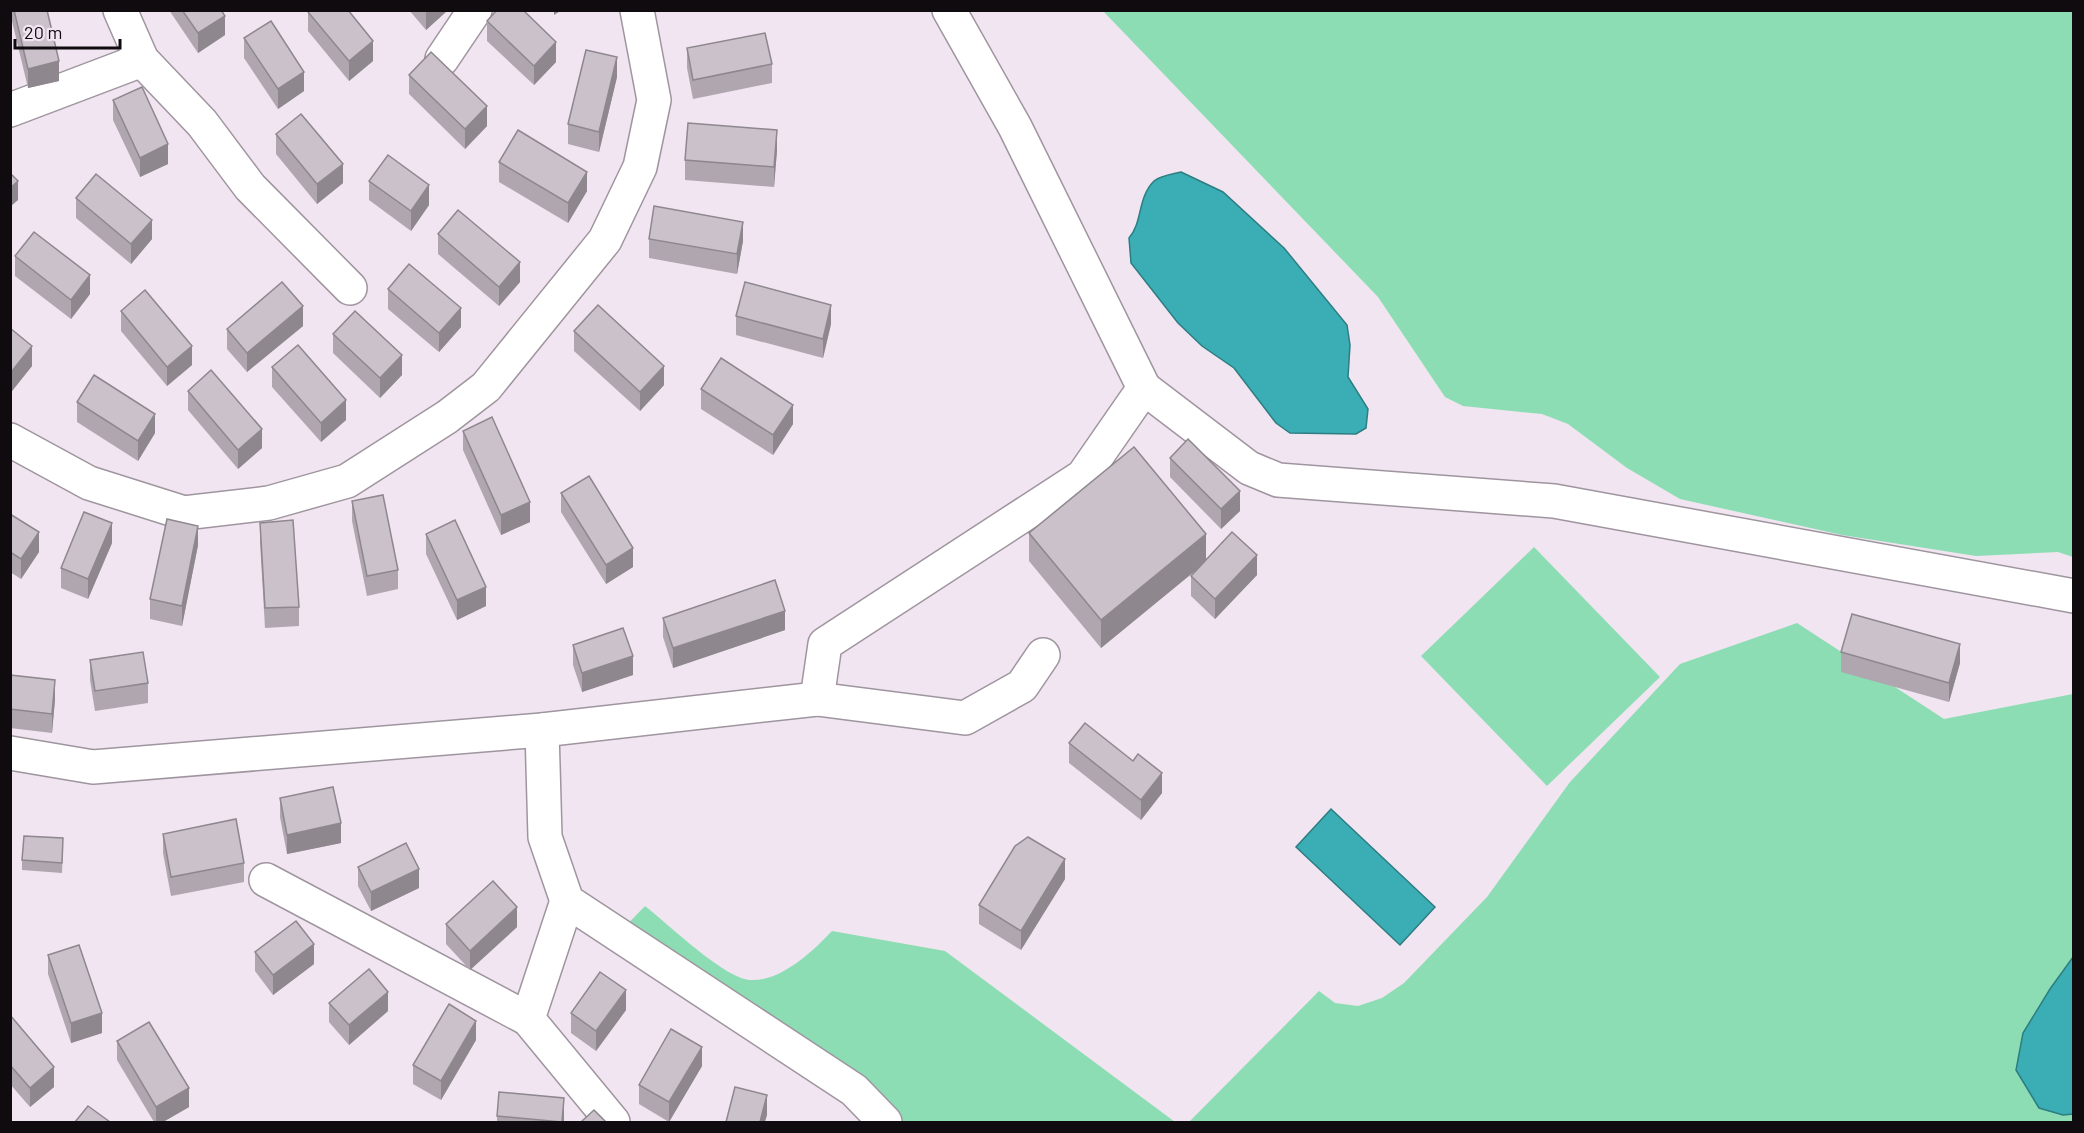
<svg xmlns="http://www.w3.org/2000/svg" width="2084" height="1133" font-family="Barlow,sans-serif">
<rect width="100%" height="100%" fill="#f0e5f0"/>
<g fill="#8dddb4">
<polygon points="1103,11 2073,11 2073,557 2058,552 1976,556 1842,535 1680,499 1627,468 1568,424 1542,414 1463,406 1445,397 1378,297"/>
<polygon points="1534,547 1660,677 1547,786 1421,656"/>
<polygon points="1797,623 1944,719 2073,694 2073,1122 1189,1122 1319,991 1335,1003 1358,1006 1382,998 1404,983 1487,897 1570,782 1680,664"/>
<path d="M645 906C668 924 724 978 750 980 781 982 813 951 832 931L945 951 1175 1122H896L616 936Z"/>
</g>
<g fill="#3aaeb4" stroke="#2d7d82" stroke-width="1.5">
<path d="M1181 172 1223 192 1284 248 1347 325 1350 345 1348 377 1368 409 1366 428 1356 434 1290 433 1276 423 1234 368 1202 346 1178 323 1131 263 1129 238C1143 222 1137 198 1154 181 1159 176 1173 174 1181 172Z"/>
<polygon points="1331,809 1435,907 1400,945 1296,847"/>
<polygon points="2073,957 2073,1114 2063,1115 2039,1108 2016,1070 2023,1033 2050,989"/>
</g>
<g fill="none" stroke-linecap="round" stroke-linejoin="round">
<defs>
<g id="minor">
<polyline points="120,10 142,60 202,123 250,187 350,288"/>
<polyline points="442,59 475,10"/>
<polyline points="10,110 142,60"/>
<polyline points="1144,388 1249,468 1278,480 1554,501 2074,596"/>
<polyline points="10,440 89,483 184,513 269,503 347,481 447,417 486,387 605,240 640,167 654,100 637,10"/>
<polyline points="817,699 825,644 1083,476 1144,388 1015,127 949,10"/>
<polyline points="542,730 545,837 567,901 854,1090 885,1122"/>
<polyline points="10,753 93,767 542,730 817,699 965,718 1022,686 1043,655"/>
<polyline points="266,880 528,1019"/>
<polyline points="567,901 528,1019 613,1122"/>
</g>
</defs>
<use href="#minor" stroke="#9f959f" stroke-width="36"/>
<use href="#minor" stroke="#fff" stroke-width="33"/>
</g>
<g fill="#afa6af">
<polygon points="11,10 47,10 59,81 28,88 11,17"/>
<polygon points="169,10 221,10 225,35 198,53"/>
<polygon points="409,10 448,10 426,30"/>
<polygon points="308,12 373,61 349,81 308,31"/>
<polygon points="487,21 556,62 534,85 487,41"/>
<polygon points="244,38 304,91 278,109 244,58"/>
<polygon points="687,48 772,64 772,83 693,99 687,68"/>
<polygon points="409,75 487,126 465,149 409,94"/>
<polygon points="617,77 599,152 568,144 568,124"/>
<polygon points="113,100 168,164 140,177 113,120"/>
<polygon points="276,134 343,183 317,204 276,154"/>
<polygon points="777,150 774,187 685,180 685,160"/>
<polygon points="499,162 587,191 568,223 499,182"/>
<polygon points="369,181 429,205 411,231 369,200"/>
<polygon points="76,198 152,239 131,264 76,218"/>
<polygon points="438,234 520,282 499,306 438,254"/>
<polygon points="649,239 743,241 737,274 649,258"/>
<polygon points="15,256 90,294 71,319 15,276"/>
<polygon points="388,289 461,327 439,352 388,309"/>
<polygon points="121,311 192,365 167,386 121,331"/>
<polygon points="736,316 831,324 823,358 736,335"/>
<polygon points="303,326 247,372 227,349 227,329"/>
<polygon points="10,328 32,366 12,391 10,390"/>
<polygon points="574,331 664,385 640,411 574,351"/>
<polygon points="333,334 402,375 380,398 333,353"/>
<polygon points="272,367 346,420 321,442 272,387"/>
<polygon points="701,389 793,424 773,455 701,409"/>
<polygon points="188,391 262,448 238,469 188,410"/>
<polygon points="77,402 155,433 138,461 77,422"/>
<polygon points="463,431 530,522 501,535 463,450"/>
<polygon points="1170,458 1240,511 1221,529 1170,477"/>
<polygon points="561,493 633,567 606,584 561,512"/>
<polygon points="352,501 398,570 398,589 367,596 352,521"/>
<polygon points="10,514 39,552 21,579 10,572"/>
<polygon points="260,523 299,607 299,626 265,628 260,542"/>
<polygon points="1029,533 1206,560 1257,575 1215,619 1191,596 1191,576 1197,569 1101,648 1029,561"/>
<polygon points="426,534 486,606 457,620 426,554"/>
<polygon points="112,543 88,599 61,588 61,568"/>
<polygon points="198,545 182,626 150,619 150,599"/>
<polygon points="663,618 785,630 673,668 663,637"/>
<polygon points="573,645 633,675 582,692 573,665"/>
<polygon points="1841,652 1960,663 1949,702 1841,672"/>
<polygon points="90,660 148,683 148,703 95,711 90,680"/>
<polygon points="10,675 55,699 52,733 10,728"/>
<polygon points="1069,743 1133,761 1162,793 1141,820 1069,763"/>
<polygon points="280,798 341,843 287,854 280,817"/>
<polygon points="163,834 244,863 244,882 171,896 163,853"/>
<polygon points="63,848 62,873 22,870 22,860"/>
<polygon points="358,867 419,888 371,911 358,886"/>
<polygon points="1065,879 1021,950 979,924 979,905"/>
<polygon points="446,924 517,927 470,970 446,944"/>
<polygon points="255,952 314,964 273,995 255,971"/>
<polygon points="48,955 102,1033 71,1043 48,974"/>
<polygon points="329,1003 388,1011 349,1045 329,1022"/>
<polygon points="626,1010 596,1051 571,1033 571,1013"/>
<polygon points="10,1015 54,1087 30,1107 10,1084"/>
<polygon points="476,1040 441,1100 413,1084 413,1065"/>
<polygon points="117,1041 189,1107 163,1122 154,1122 117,1060"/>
<polygon points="702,1066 669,1122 639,1104 639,1085"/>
<polygon points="497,1116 564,1117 564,1122 497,1122"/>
</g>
<g fill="#8e878e">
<polygon points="448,10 426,30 426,11"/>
<polygon points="554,10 562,10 554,15"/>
<polygon points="225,16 225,35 198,53 198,33"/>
<polygon points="373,41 373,61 349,81 349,61"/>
<polygon points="556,42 556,62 534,85 534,66"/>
<polygon points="617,57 617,77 599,152 599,132"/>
<polygon points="59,61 59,81 28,88 28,69"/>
<polygon points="304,72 304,91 278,109 278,89"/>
<polygon points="487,106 487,126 465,149 465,129"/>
<polygon points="777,130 777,150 774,187 774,167"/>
<polygon points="168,144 168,164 140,177 140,158"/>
<polygon points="343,164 343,183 317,204 317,184"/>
<polygon points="587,172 587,191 568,223 568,203"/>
<polygon points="18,181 18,200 10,207 10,188"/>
<polygon points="429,185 429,205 411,231 411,211"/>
<polygon points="152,220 152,239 131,264 131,244"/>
<polygon points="743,222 743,241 737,274 737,254"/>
<polygon points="520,262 520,282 499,306 499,287"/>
<polygon points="90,275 90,294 71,319 71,300"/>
<polygon points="831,305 831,324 823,358 823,339"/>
<polygon points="303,306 303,326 247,372 247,353"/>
<polygon points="461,308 461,327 439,352 439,333"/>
<polygon points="32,346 32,366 12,391 12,371"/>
<polygon points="192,346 192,365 167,386 167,367"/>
<polygon points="402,355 402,375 380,398 380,378"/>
<polygon points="664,366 664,385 640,411 640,392"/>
<polygon points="346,400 346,420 321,442 321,423"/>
<polygon points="793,405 793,424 773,455 773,435"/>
<polygon points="155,414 155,433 138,461 138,441"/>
<polygon points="262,429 262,448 238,469 238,450"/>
<polygon points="1240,491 1240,511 1221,529 1221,509"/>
<polygon points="530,502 530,522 501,535 501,515"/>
<polygon points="112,523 112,543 88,599 88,579"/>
<polygon points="198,526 198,545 182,626 182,606"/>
<polygon points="39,532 39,552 21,579 21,559"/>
<polygon points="1206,534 1206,562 1101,648 1101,620"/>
<polygon points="633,548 633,567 606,584 606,565"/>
<polygon points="1257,555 1257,575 1215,619 1215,599"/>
<polygon points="486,587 486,606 457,620 457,600"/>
<polygon points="785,611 785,630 673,668 673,648"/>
<polygon points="1960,644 1960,663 1949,702 1949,683"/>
<polygon points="633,656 633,675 582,692 582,673"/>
<polygon points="55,680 55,699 52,733 52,714"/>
<polygon points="1162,773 1162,793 1141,820 1141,800"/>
<polygon points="341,823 341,843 287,854 287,835"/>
<polygon points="1065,859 1065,879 1021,950 1021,931"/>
<polygon points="419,869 419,888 371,911 371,892"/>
<polygon points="517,907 517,927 470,970 470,951"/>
<polygon points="314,944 314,964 273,995 273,975"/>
<polygon points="626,990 626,1010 596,1051 596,1031"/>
<polygon points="388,992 388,1011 349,1045 349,1025"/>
<polygon points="102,1013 102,1033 71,1043 71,1023"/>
<polygon points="476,1021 476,1040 441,1100 441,1081"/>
<polygon points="702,1047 702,1066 669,1122 669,1102"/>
<polygon points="54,1067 54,1087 30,1107 30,1088"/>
<polygon points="189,1088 189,1107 163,1122 156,1122 156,1107"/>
<polygon points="767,1095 767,1115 765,1122 760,1122"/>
<polygon points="564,1098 564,1122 562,1122"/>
</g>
<g fill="#cbc1cb" stroke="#8e878e" stroke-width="1.5">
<polygon points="14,10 47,10 59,61 28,69"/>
<polygon points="182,10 221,10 225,16 198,33"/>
<polygon points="309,10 348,10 373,41 349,61 308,12"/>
<polygon points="497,10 523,10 556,42 534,66 487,21"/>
<polygon points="271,21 304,72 278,89 244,38"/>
<polygon points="765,33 772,64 693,80 687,48"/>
<polygon points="586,50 617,57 599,132 568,124"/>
<polygon points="431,52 487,106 465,129 409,75"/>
<polygon points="142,87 168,144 140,158 113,100"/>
<polygon points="301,114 343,164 317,184 276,134"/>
<polygon points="688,123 777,130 774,167 685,160"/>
<polygon points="518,130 587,172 568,203 499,162"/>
<polygon points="388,155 429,185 411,211 369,181"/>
<polygon points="10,173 18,181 10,188"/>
<polygon points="96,174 152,220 131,244 76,198"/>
<polygon points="654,206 743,222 737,254 649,239"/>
<polygon points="458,210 520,262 499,287 438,234"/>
<polygon points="34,232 90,275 71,300 15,256"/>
<polygon points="409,264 461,308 439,333 388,289"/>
<polygon points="282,282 303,306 247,353 227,329"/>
<polygon points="745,282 831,305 823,339 736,316"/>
<polygon points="145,290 192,346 167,367 121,311"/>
<polygon points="598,305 664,366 640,392 574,331"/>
<polygon points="355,311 402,355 380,378 333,334"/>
<polygon points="10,328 32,346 12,371 10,370"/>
<polygon points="298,345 346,400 321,423 272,367"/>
<polygon points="721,358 793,405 773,435 701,389"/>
<polygon points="211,370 262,429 238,450 188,391"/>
<polygon points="94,375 155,414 138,441 77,402"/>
<polygon points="492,417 530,502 501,515 463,431"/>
<polygon points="1188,439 1240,491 1221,509 1170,458"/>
<polygon points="1134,447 1206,534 1101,620 1029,533"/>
<polygon points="589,476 633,548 606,565 561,493"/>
<polygon points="383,495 398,570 367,576 352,501"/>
<polygon points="84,512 112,523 88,579 61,568"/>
<polygon points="10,514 39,532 21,559 10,552"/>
<polygon points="167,519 198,526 182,606 150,599"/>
<polygon points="293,520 299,607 265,608 260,523"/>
<polygon points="455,520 486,587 457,600 426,534"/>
<polygon points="1232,532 1257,555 1215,599 1191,576"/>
<polygon points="775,580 785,611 673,648 663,618"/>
<polygon points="1852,614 1960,644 1949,683 1841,652"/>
<polygon points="623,628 633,656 582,673 573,645"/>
<polygon points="143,652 148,683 95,691 90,660"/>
<polygon points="10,675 55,680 52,714 10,709"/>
<polygon points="1085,723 1133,761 1138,754 1162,773 1141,800 1069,743"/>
<polygon points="333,787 341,823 287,835 280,798"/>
<polygon points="236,819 244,863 171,877 163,834"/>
<polygon points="24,836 63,838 62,863 22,860"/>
<polygon points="1028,837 1065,859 1021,931 979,905 1015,846"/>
<polygon points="406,843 419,869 371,892 358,867"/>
<polygon points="493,881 517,907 470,951 446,924"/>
<polygon points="296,921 314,944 273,975 255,952"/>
<polygon points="79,945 102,1013 71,1023 48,955"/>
<polygon points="369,969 388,992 349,1025 329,1003"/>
<polygon points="600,972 626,990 596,1031 571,1013"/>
<polygon points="449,1004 476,1021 441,1081 413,1065"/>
<polygon points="10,1015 54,1067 30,1088 10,1065"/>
<polygon points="149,1022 189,1088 156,1107 117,1041"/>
<polygon points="671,1029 702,1047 669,1102 639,1085"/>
<polygon points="735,1087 767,1095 760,1122 726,1122"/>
<polygon points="499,1092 564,1098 562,1122 497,1116"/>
<polygon points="88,1106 110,1122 75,1122"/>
<polygon points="594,1110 606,1122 581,1122"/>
</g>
<rect width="2084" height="1133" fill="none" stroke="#0f0b0f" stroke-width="24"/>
<path d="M15 39v9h105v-9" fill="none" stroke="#0f0b0f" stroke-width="3"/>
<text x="24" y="39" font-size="18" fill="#0f0b0f" stroke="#f0e5f0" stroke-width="4.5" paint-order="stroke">20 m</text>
</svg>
